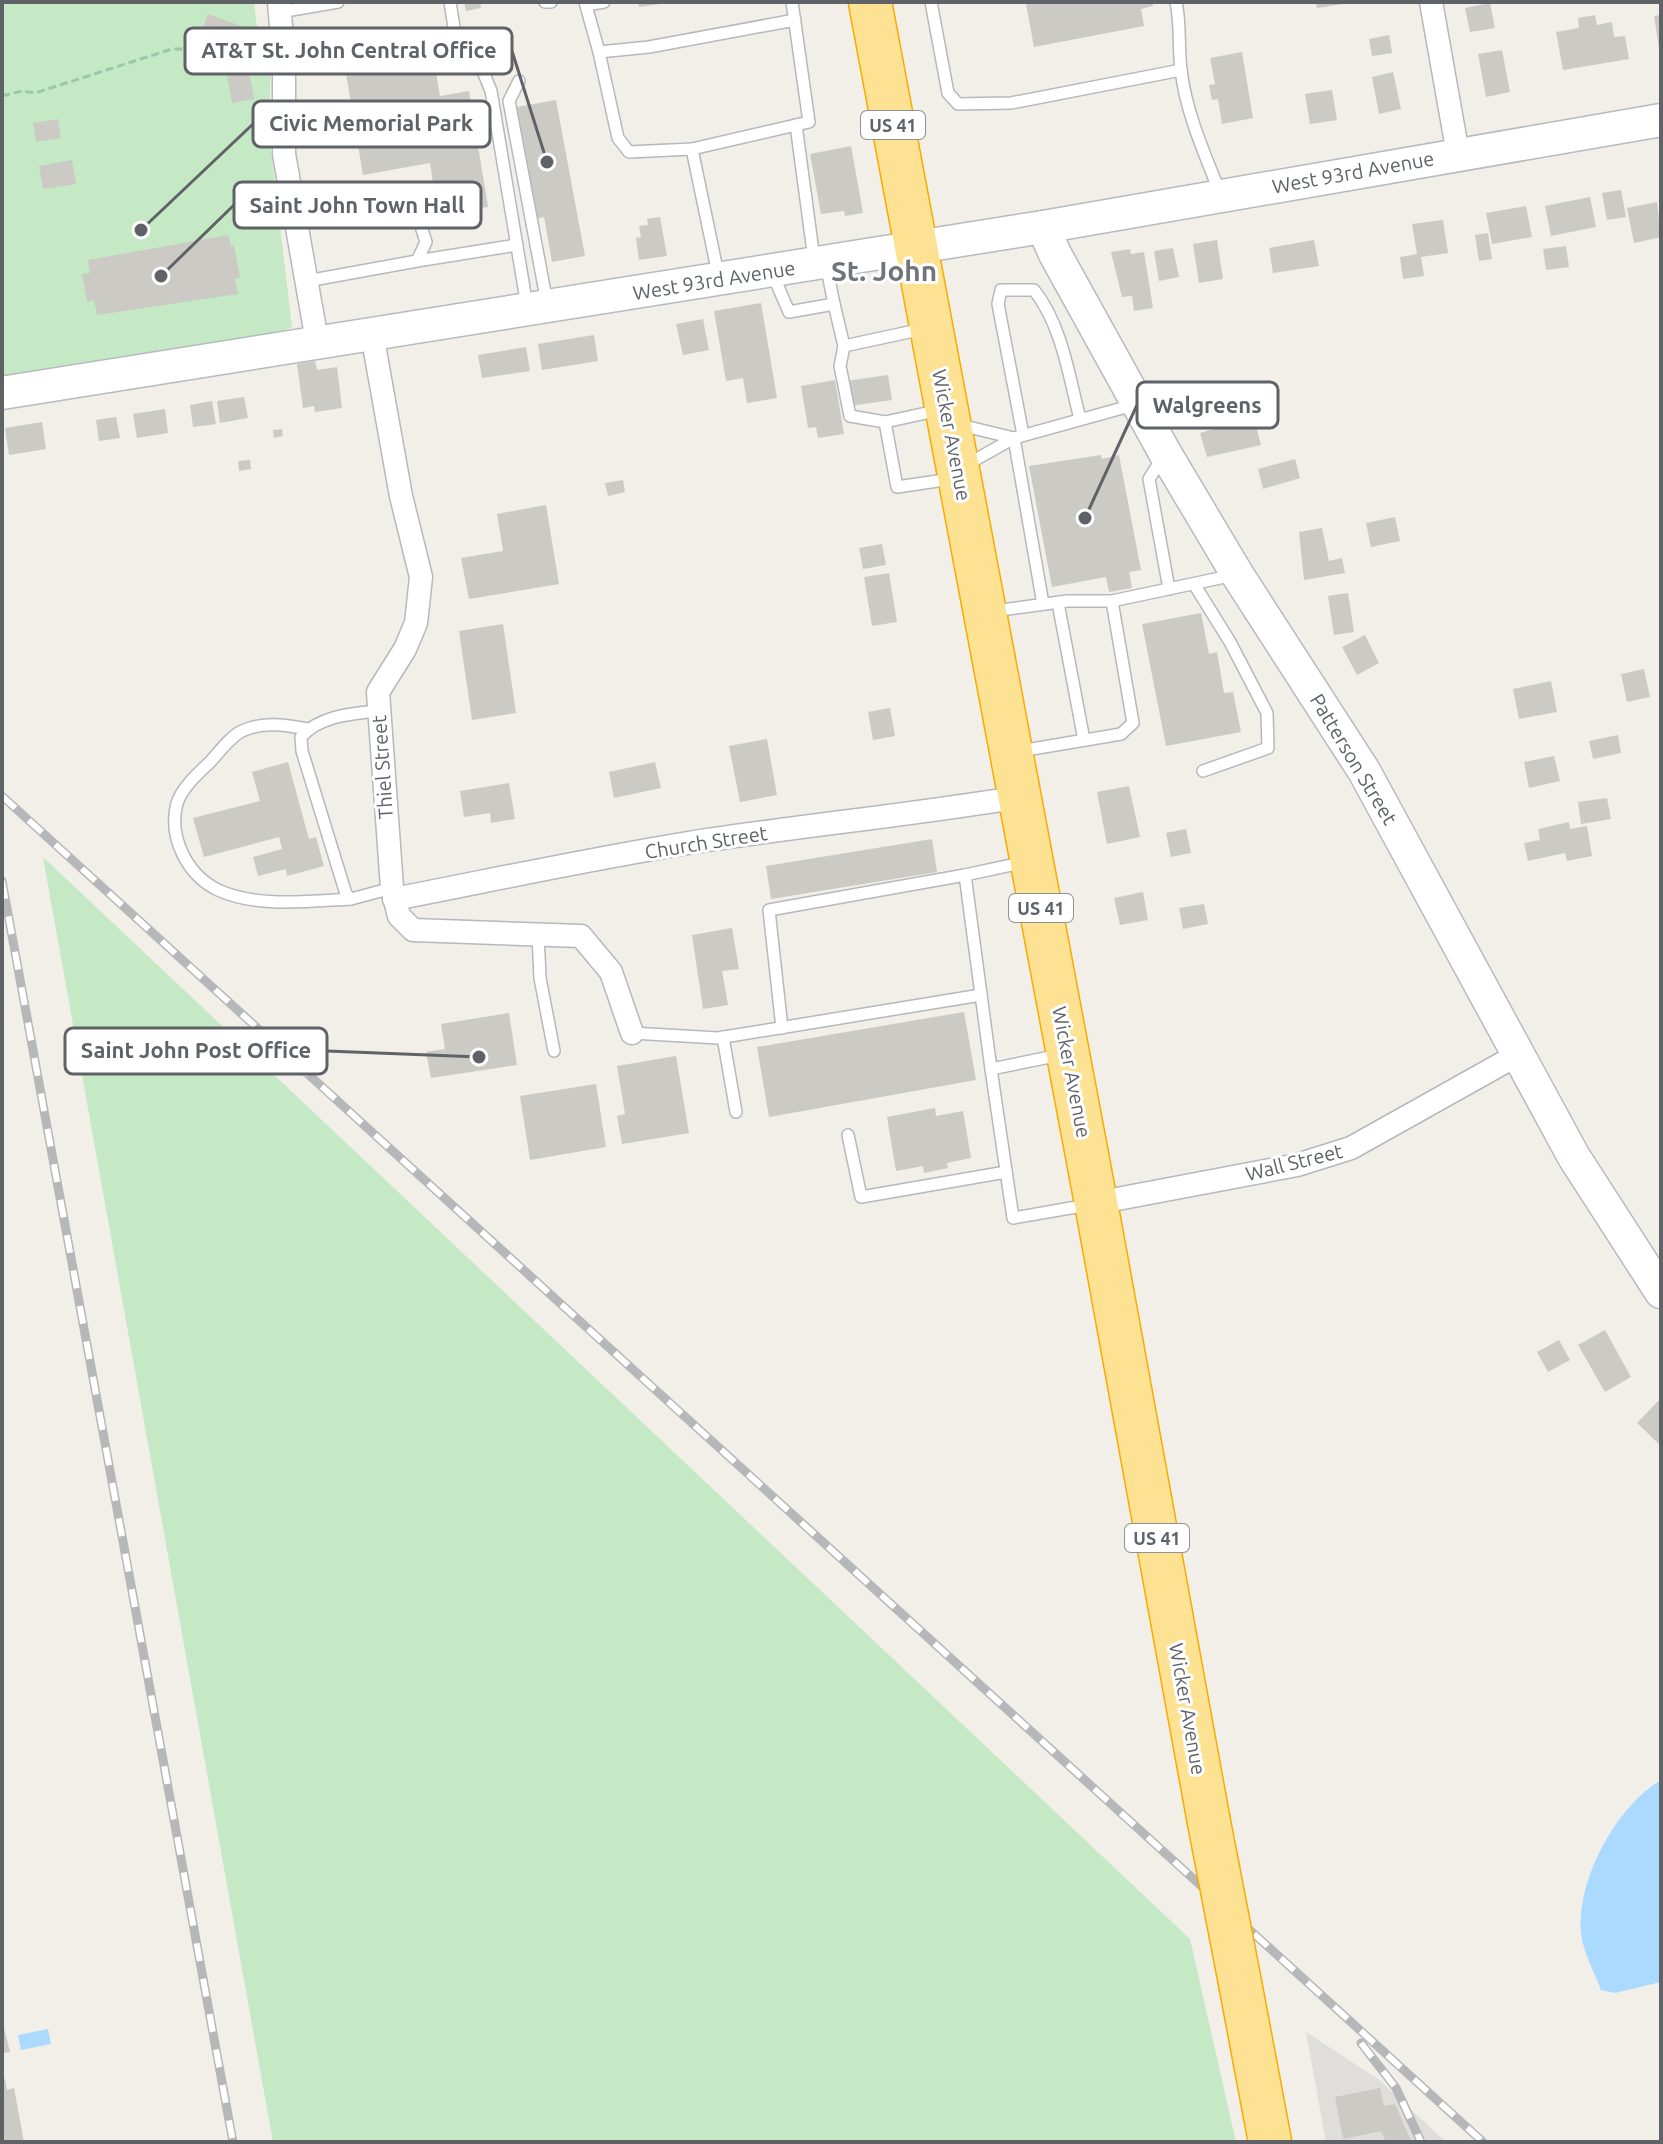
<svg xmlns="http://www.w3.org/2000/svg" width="1663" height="2144" font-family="Ubuntu,sans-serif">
<rect width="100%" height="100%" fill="#f1efe8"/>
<polygon fill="#e0deda" points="1306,2032 1378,2079 1446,2142 1326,2142"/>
<g fill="#c5e8c5">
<polygon points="2,2 254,2 257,28 269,34 271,42 269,133 292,327 256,343 2,383"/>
<polygon points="43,857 1190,1939 1236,2142 273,2142"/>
</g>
<g fill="#aadaff">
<path d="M1661 1780V1982L1615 1993 1601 1990C1595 1973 1582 1950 1581 1932 1577 1879 1616 1807 1661 1780Z"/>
<polygon points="48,2029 51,2044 21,2050 18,2035"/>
</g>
<g fill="#cccac5">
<polygon points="464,2 480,2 481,8 466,11"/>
<polygon points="638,2 660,2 660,4 639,7"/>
<polygon points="1035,2 1152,2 1153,6 1141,9 1144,26 1034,47 1026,4"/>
<polygon points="1316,2 1343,2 1343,4 1317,8"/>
<polygon points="1490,3 1495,28 1470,32 1465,8"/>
<polygon points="208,14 244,27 235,53 199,39"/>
<polygon points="1595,15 1597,25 1612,22 1614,37 1625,36 1629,59 1563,70 1556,32 1579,28 1578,18"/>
<polygon points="1661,15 1661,48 1659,48 1654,16"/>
<polygon points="395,29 399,54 415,51 417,64 434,61 440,96 469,91 488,207 438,215 430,163 363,175 340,38"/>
<polygon points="1389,35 1392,53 1372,56 1369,39"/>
<polygon points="1502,50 1510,92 1486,97 1478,54"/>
<polygon points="1242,52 1253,118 1222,124 1218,99 1212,100 1209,85 1215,84 1210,58"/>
<polygon points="249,71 254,99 232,103 227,75"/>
<polygon points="1393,72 1401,109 1379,114 1372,77"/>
<polygon points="1332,90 1337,120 1310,124 1305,94"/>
<polygon points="556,100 585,256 552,262 544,217 537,219 516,107"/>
<polygon points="58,119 61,138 36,142 33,123"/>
<polygon points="851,146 863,213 845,216 844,211 821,214 810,154"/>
<polygon points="72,160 76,184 43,189 39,166"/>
<polygon points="1621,190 1626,217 1607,220 1602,193"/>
<polygon points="1590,197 1596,227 1551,236 1545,206"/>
<polygon points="1657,202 1661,237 1634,243 1627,208"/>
<polygon points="1526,206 1532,237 1492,244 1486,213"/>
<polygon points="660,217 667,256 639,260 636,238 641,237 639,226 648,225 647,219"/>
<polygon points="1443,220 1448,253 1421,257 1424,276 1403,279 1400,257 1417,254 1412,224"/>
<polygon points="1488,233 1492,259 1479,261 1475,235"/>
<polygon points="228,235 231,246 234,245 240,278 235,279 238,294 97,315 94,300 87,302 82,274 90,273 88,260"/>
<polygon points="1217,240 1223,279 1199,283 1193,244"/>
<polygon points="1314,240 1319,266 1273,273 1269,248"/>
<polygon points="1566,246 1569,267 1546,270 1543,249"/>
<polygon points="1173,248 1179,277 1159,281 1154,251"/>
<polygon points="1130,249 1131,254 1144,252 1153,308 1134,311 1132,296 1122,297 1111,252"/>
<polygon points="761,303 777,398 747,403 743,378 726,381 714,311"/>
<polygon points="703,319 709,350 683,355 676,324"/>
<polygon points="594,335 598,361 542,370 538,344"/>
<polygon points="526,347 530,371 482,378 478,355"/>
<polygon points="315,361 317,370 337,367 342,408 315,412 314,406 303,408 297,364"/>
<polygon points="888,375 892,400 850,406 846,381"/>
<polygon points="835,380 844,434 818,438 816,427 808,428 801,386"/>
<polygon points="244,397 248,418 220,423 217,401"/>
<polygon points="212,401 216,424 193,427 190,405"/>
<polygon points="165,409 168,433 137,438 133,414"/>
<polygon points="116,417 120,438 99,441 96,420"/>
<polygon points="42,422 46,449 9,455 5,428"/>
<polygon points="1255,423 1261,445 1207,457 1200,433 1231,424 1232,429"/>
<polygon points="282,429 283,436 274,438 273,430"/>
<polygon points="1101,455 1102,459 1119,455 1141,570 1129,572 1132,588 1109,592 1106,577 1052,587 1029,466"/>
<polygon points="1295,459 1300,478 1263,489 1258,469"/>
<polygon points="250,460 251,469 239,471 238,461"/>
<polygon points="623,480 625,492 608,496 605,483"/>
<polygon points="546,505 559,584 469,599 461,558 503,551 497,514"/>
<polygon points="1395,517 1400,541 1371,547 1366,523"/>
<polygon points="1322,528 1329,561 1342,558 1345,573 1304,580 1299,532"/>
<polygon points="882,544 886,565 863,569 859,548"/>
<polygon points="889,573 897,622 872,626 864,577"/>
<polygon points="1348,593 1354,632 1334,635 1328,596"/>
<polygon points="1201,613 1209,654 1217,652 1224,693 1233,692 1241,732 1166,746 1142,624"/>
<polygon points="503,624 516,713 472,720 459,631"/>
<polygon points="1365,635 1379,663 1357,675 1342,647"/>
<polygon points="1644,669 1650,697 1627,702 1621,674"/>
<polygon points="1551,681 1557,712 1519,719 1513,689"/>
<polygon points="890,708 895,736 873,740 868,712"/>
<polygon points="1618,735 1621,753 1593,759 1589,741"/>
<polygon points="767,739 777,795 740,802 729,746"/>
<polygon points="1554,756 1560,781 1529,788 1524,762"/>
<polygon points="288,762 309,839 316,837 324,866 287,876 286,869 258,876 253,857 282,849 279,837 204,857 193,818 260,801 252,772"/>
<polygon points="655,762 661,788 614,798 609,772"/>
<polygon points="509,783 515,819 491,823 490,813 464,817 460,791"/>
<polygon points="1129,786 1140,837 1107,844 1097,792"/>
<polygon points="1607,798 1611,819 1581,824 1578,802"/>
<polygon points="1569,822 1570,829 1587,826 1592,856 1567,861 1565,853 1528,861 1524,843 1540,840 1538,829"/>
<polygon points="1186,829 1191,853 1171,857 1166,833"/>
<polygon points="932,839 937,872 771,899 766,866"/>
<polygon points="1143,892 1148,920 1120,925 1114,898"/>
<polygon points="1204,904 1208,924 1183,929 1179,908"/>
<polygon points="732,928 739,969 722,971 728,1005 703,1009 692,935"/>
<polygon points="964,1012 976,1080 769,1117 757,1047"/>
<polygon points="509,1013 517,1065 431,1078 426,1052 445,1049 441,1024"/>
<polygon points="676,1056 689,1133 622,1144 617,1116 625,1114 617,1066"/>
<polygon points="596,1084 606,1147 530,1160 520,1096"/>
<polygon points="935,1108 936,1116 963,1111 971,1158 947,1163 948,1168 924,1173 923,1166 896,1171 887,1117"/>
<polygon points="1605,1330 1631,1377 1605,1392 1578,1345"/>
<polygon points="1559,1340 1570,1360 1548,1372 1537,1352"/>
<polygon points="1661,1398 1661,1446 1637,1423"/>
<polygon points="2,2019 10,2052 2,2053"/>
<polygon points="2,2079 5,2079 7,2090 14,2088 24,2142 2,2142"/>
<polygon points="1380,2088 1384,2106 1395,2104 1411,2141 1386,2142 1381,2131 1343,2139 1335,2097"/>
</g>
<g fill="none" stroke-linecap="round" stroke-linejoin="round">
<defs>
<g id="lane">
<polyline points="450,2 456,40 480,64 491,91 527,306"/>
<polyline points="545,2 551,2"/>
<polyline points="585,2 599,52 649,47 795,20"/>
<polyline points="931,2 948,93 958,104 1011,103 1181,70"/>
<path d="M1176 2C1181 25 1178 47 1181 70 1186 113 1205 155 1221 195"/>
<polyline points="586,5 604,2"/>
<polyline points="280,12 338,2"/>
<polyline points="599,52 618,138 629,152 692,149"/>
<polyline points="519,81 509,101 547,303"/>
<polyline points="796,125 814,259"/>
<polyline points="297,224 403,206 418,217 426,242 417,261 307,281"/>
<polyline points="417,261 517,245"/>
<polyline points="718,274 692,149 809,122 792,2"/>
<polyline points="773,275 789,312 834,304 826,264"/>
<polyline points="834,304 844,346 923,329"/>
<polyline points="844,346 840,366 850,416 885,422 940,410"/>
<polyline points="885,422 897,487 951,479"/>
<polyline points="960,425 1014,438"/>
<path d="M1023 435 998 304 1001 290H1034C1062 325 1069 377 1080 419"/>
<polyline points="1014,438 1043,604"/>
<polyline points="1163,457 1149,479 1169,589"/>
<polyline points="966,465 1014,438 1137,404"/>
<polyline points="1194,584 1230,642 1267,713 1268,748 1203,771"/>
<polyline points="1058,603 1084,740"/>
<polyline points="994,611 1067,601 1112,601 1234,575"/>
<path d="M377 711C350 714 319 716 301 737L302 751 346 894 351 899 392 888"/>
<path d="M308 729C285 725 264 721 242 731 230 737 220 751 211 761 199 773 183 786 177 803 168 837 187 875 218 890 257 908 310 901 351 899"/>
<polyline points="1020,751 1121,734 1133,723 1112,601"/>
<polyline points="1025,862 965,875 991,1069 1060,1055"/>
<polyline points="538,934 540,978 554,1051"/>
<polyline points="782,1028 769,910 965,875"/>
<polyline points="632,1033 718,1038 981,995"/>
<polyline points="723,1037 736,1112"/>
<polyline points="991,1069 1013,1218 1088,1205"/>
<polyline points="848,1135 861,1197 1006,1172"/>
</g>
<g id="street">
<polyline points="279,2 284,62 284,154 317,341"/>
<polyline points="1431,2 1458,154"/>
<polyline points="372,334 401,496 421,577 416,623 405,649 378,692 392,888 399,916 413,930 581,936 611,972 632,1033"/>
<path d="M394 899C492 880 590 859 688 843 799 826 910 815 1020 797"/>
<polyline points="1096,1203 1297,1165 1351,1148 1519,1054"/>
</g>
<g id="secondary">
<polyline points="1043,227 1055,254 1165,453 1237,574 1364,771 1574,1157 1661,1292"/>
<polyline points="2,393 1043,227 1661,120"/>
</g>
<g id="highway">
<polyline points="870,2 1096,1203 1208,1817"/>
<polyline points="1241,1988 1270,2142"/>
</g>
</defs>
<use href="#lane" stroke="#b5b8bc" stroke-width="14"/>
<use href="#street" stroke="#b5b8bc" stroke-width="25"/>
<use href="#secondary" stroke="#b6babf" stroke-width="35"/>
<use href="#highway" stroke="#f9ab00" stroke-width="45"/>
<polyline stroke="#9cc7a9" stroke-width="3" stroke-dasharray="8 4" stroke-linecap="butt" points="2,96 22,91 35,93 172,49 191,49 230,64 264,63"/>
<use href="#lane" stroke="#fff" stroke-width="11"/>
<use href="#street" stroke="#fff" stroke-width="22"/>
<use href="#secondary" stroke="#fff" stroke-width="32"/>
<use href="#highway" stroke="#fde293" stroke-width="42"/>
<defs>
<g id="rail">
<polyline points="2,796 1483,2142"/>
<polyline points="2,881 233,2142"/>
<polyline points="1361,2043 1396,2088 1421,2142"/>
</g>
</defs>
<use href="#rail" stroke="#b6b7b8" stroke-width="9"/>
<use href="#rail" stroke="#fff" stroke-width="6" stroke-dasharray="18" stroke-linecap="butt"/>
<defs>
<polyline id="highway-bridge" points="1208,1817 1241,1988"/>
</defs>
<use href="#highway-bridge" stroke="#f9ab00" stroke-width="45" stroke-linecap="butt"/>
<use href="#highway-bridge" stroke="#fde293" stroke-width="42"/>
</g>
<g text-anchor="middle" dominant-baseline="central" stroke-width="6" stroke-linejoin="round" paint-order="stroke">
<g fill="#fff" stroke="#8f9295" stroke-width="2">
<rect x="861" y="111" width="64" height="28" rx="6"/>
<rect x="1009" y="894" width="64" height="28" rx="6"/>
<rect x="1125" y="1524" width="64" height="28" rx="6"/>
</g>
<g font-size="18" font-weight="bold" fill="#5f6368">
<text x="893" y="125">US 41</text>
<text x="1041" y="908">US 41</text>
<text x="1157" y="1538">US 41</text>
</g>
<g font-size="20" fill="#5f6368" stroke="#fff">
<text transform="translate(1353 172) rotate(-10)">West 93rd Avenue</text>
<text transform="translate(714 280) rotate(-9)">West 93rd Avenue</text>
<text transform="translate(952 435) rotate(79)">Wicker Avenue</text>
<text transform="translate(1354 759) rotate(59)">Patterson Street</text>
<text transform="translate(382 767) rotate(-94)">Thiel Street</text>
<text transform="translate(706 842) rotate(-9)">Church Street</text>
<text transform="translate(1072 1072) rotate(79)">Wicker Avenue</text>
<text transform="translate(1294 1162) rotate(-14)">Wall Street</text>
<text transform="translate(1188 1709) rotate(80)">Wicker Avenue</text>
</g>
<g font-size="28" font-weight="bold" fill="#70757a" stroke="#fff">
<text x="884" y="270">St. John</text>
</g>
</g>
<path fill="none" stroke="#5f6368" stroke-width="3" d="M547 162L512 51M141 230L253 124M161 276L234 205M1085 518L1137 405M479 1057L327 1051"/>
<g fill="#5f6368" stroke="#fff" stroke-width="3">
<circle cx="547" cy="162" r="8"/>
<circle cx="141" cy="230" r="8"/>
<circle cx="161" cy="276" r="8"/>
<circle cx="1085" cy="518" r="8"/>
<circle cx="479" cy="1057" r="8"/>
</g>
<g fill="#fff" stroke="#5f6368" stroke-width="3">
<rect x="185" y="28" width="327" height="46" rx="8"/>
<rect x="253" y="101" width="237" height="46" rx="8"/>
<rect x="234" y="182" width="247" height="46" rx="8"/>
<rect x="1137" y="382" width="141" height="46" rx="8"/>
<rect x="65" y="1028" width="262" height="46" rx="8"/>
</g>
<g font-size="22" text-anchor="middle" font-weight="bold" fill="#5f6368">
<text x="349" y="58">AT&amp;T St. John Central Office</text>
<text x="371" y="131">Civic Memorial Park</text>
<text x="357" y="213">Saint John Town Hall</text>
<text x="1207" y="413">Walgreens</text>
<text x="196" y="1058">Saint John Post Office</text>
</g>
<rect width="1663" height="2144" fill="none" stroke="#5f6368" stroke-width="8"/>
</svg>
